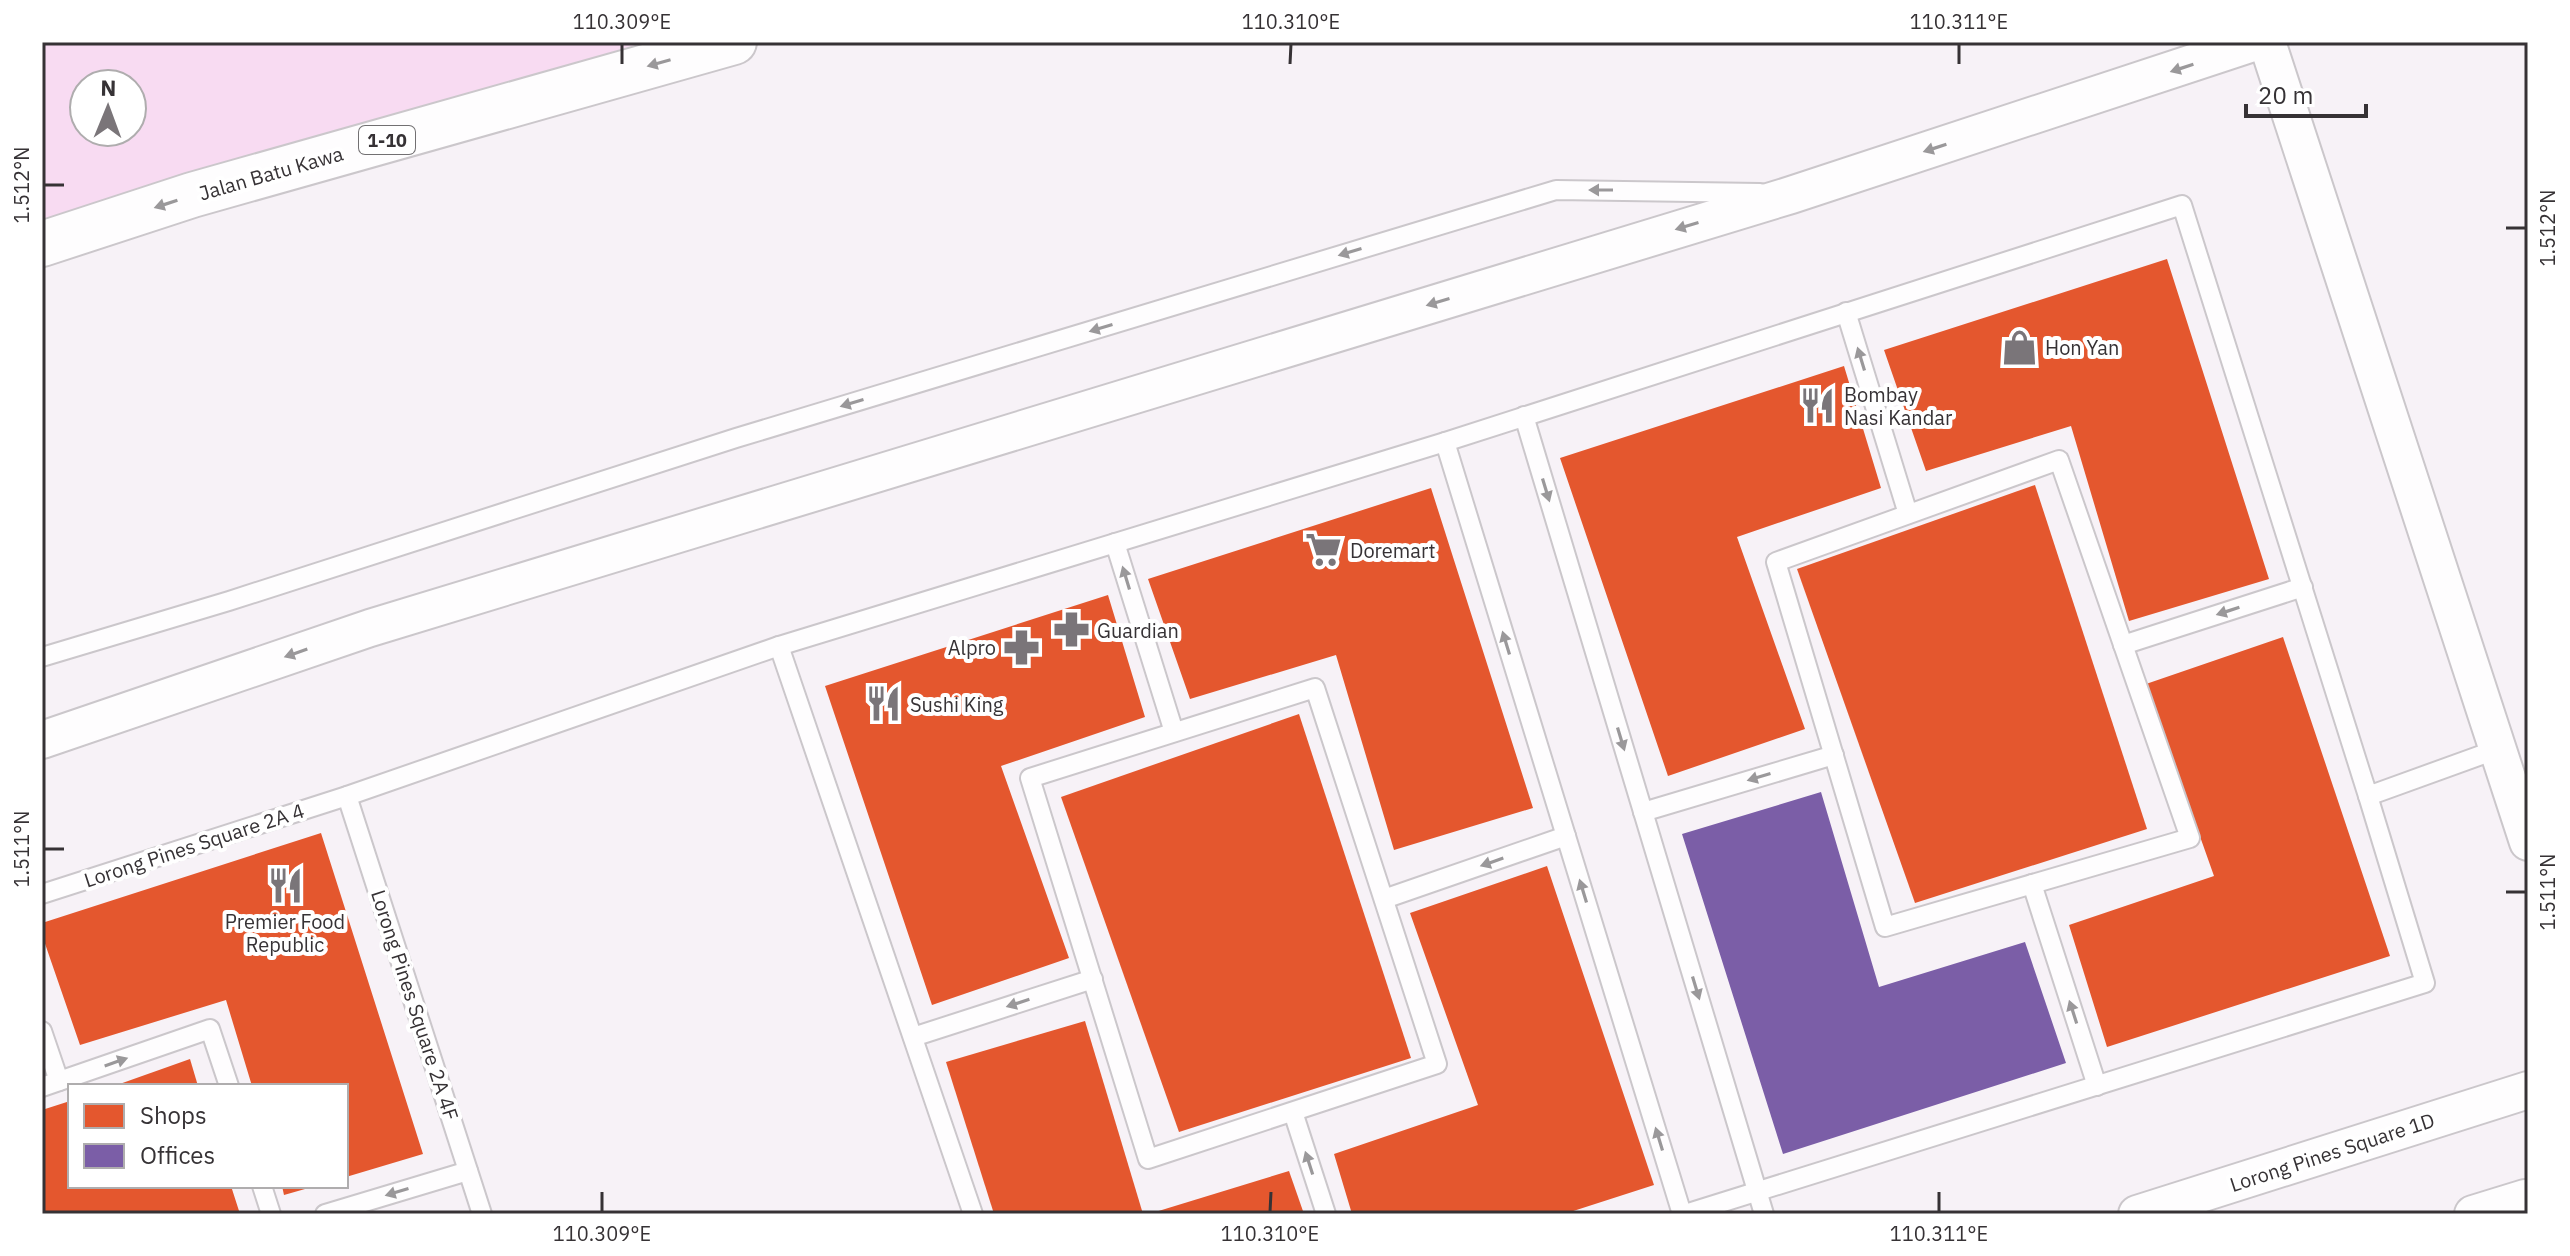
<svg xmlns="http://www.w3.org/2000/svg" width="2570" height="1256" font-family="'IBM Plex Sans',sans-serif">
<rect width="100%" height="100%" fill="#f7f2f7"/>
<path fill="#f8dbf2" fill-rule="evenodd" d="M42 42H644L42 229ZM84 84H132V132H84Z"/>
<g fill="#e4572e">
<polygon points="2167,259 2269,579 2129,621 2071,426 1926,471 1884,350"/>
<polygon points="1844,366 1881,488 1737,537 1805,729 1668,776 1560,458"/>
<polygon points="2035,485 2147,829 1915,903 1797,569"/>
<polygon points="1431,488 1533,808 1394,850 1336,655 1190,699 1148,579"/>
<polygon points="1108,595 1145,717 1001,766 1069,958 932,1005 825,686"/>
<polygon points="2283,637 2390,956 2107,1047 2069,925 2214,876 2146,684"/>
<polygon points="1299,714 1411,1058 1179,1132 1061,797"/>
<polygon points="321,833 423,1154 346,1177 346,1086 252,1086 226,1000 80,1045 42,935 42,923"/>
<polygon points="1547,866 1654,1185 1564,1214 1352,1214 1334,1154 1478,1105 1410,913"/>
<polygon points="1085,1021 1143,1214 994,1214 946,1062"/>
<polygon points="190,1059 198,1086 114,1086"/>
<polygon points="70,1101 70,1186 231,1186 240,1214 42,1214 42,1110"/>
<polygon points="1289,1171 1304,1214 1152,1214 1152,1213"/>
<polygon points="282,1186 312,1186 312,1187 284,1195"/>
</g>
<polygon fill="#7b5ea7" points="1821,792 1879,987 2025,942 2066,1063 1783,1154 1682,834"/>
<g fill="none" stroke-linecap="round" stroke-linejoin="round">
<defs>
<g id="service">
<polyline points="1846,312 1908,514"/>
<polyline points="1524,416 1764,1214"/>
<polyline points="1445,442 1682,1214"/>
<polygon points="2059,460 2190,838 1885,927 1776,562"/>
<polyline points="1115,543 1174,732"/>
<polyline points="2123,645 2303,587"/>
<polyline points="779,646 973,1214"/>
<polyline points="42,657 229,601 736,438 1556,190 1760,193"/>
<polygon points="1315,688 1437,1064 1148,1159 1030,778"/>
<polyline points="347,796 482,1214"/>
<polyline points="1643,812 1834,755"/>
<polyline points="2032,884 2097,1086"/>
<polyline points="42,894 347,796 779,646 1445,442 2182,205 2368,796 2498,749"/>
<polyline points="1384,899 1566,836"/>
<polyline points="42,1031 59,1081"/>
<polyline points="913,1037 1093,979"/>
<polyline points="42,1087 210,1029 229,1086"/>
<polyline points="1293,1112 1326,1214"/>
<polyline points="262,1186 271,1214"/>
<polyline points="325,1214 468,1171"/>
<polyline points="1685,1214 2425,983 2368,796"/>
</g>
<g id="minor">
<polyline points="2267,42 2528,842"/>
<polyline points="42,740 370,628 1791,195 2256,42"/>
<polyline points="2137,1214 2528,1090"/>
<polyline points="2473,1214 2525,1198 2528,1208"/>
</g>
<polyline id="trunk" points="42,244 192,195 734,42"/>
</defs>
<use href="#service" stroke="#cbc7cb" stroke-width="22"/>
<use href="#minor" stroke="#cbc7cb" stroke-width="40"/>
<use href="#trunk" stroke="#cbc7cb" stroke-width="48"/>
<use href="#service" stroke="#fefdfe" stroke-width="18"/>
<use href="#minor" stroke="#fefdfe" stroke-width="36"/>
<use href="#trunk" stroke="#fefdfe" stroke-width="44"/>
</g>
<defs><path id="oneway-solid" d="M-6-.8H1V-3.2L6.5 0L1 3.2V.8H-6Z" transform="scale(2)"/></defs>
<g fill="#9a989a">
<use href="#oneway-solid" transform="translate(659 63) rotate(164)"/>
<use href="#oneway-solid" transform="translate(2182 68) rotate(162)"/>
<use href="#oneway-solid" transform="translate(1935 148) rotate(162)"/>
<use href="#oneway-solid" transform="translate(1601 190) rotate(180)"/>
<use href="#oneway-solid" transform="translate(166 204) rotate(162)"/>
<use href="#oneway-solid" transform="translate(1687 226) rotate(163)"/>
<use href="#oneway-solid" transform="translate(1350 252) rotate(163)"/>
<use href="#oneway-solid" transform="translate(1438 302) rotate(163)"/>
<use href="#oneway-solid" transform="translate(1101 328) rotate(163)"/>
<use href="#oneway-solid" transform="translate(1861 359) rotate(-107)"/>
<use href="#oneway-solid" transform="translate(852 403) rotate(163)"/>
<use href="#oneway-solid" transform="translate(1546 490) rotate(73)"/>
<use href="#oneway-solid" transform="translate(1126 578) rotate(-107)"/>
<use href="#oneway-solid" transform="translate(2228 611) rotate(162)"/>
<use href="#oneway-solid" transform="translate(1506 643) rotate(-107)"/>
<use href="#oneway-solid" transform="translate(296 653) rotate(161)"/>
<use href="#oneway-solid" transform="translate(1621 739) rotate(73)"/>
<use href="#oneway-solid" transform="translate(1759 777) rotate(163)"/>
<use href="#oneway-solid" transform="translate(1492 862) rotate(161)"/>
<use href="#oneway-solid" transform="translate(1583 891) rotate(-107)"/>
<use href="#oneway-solid" transform="translate(1696 988) rotate(73)"/>
<use href="#oneway-solid" transform="translate(1018 1003) rotate(162)"/>
<use href="#oneway-solid" transform="translate(2073 1012) rotate(-108)"/>
<use href="#oneway-solid" transform="translate(116 1062) rotate(-19)"/>
<use href="#oneway-solid" transform="translate(1659 1139) rotate(-107)"/>
<use href="#oneway-solid" transform="translate(1309 1163) rotate(-108)"/>
<use href="#oneway-solid" transform="translate(397 1192) rotate(163)"/>
</g>
<path fill="none" stroke="#363235" stroke-width="3" d="M622 64V44M1290 64 1291 44M1959 64V44M44 185H64M2506 228H2526M44 849H64M2506 892H2526M602 1212V1192M1270 1212 1271 1192M1939 1212V1192"/>
<defs>
<symbol id="shop-bare" viewBox="-9 -9 18 18"><path d="M-5-2.5h2.3a2.7 3.5 0 0 1 5.4 0H5L5.5 6h-11ZM-1.5-2.5h3a1.5 2.3 0 0 0-3 0Z" fill="#7a7579" stroke="#fff" stroke-width="2.5" paint-order="stroke"/></symbol>
<symbol id="restaurant-bare" viewBox="-9 -9 18 18"><path d="M-5-6h1v4h1v-4h1v4h1v-4h1v5L-1.5 .5V6h-2V.5L-5-1ZM5-6V6H3V1.5H1.5Q1.5-4 5-6Z" fill="#7a7579" stroke="#fff" stroke-width="2.5" paint-order="stroke"/></symbol>
<symbol id="supermarket-bare" viewBox="-9 -9 18 18"><path d="M-6-5.5h2.5l.6 2H6L4.5 2H-2.5L-4.4-4H-6ZM-1.5 3.2a1.3 1.3 0 1 0 .1 0ZM3 3.2a1.3 1.3 0 1 0 .1 0Z" fill="#7a7579" stroke="#fff" stroke-width="2.5" paint-order="stroke"/></symbol>
<symbol id="pharmacy-bare" viewBox="-9 -9 18 18"><path d="M-2-6h4v4h4v4h-4v4h-4v-4h-4v-4h4Z" fill="#7a7579" stroke="#fff" stroke-width="2.5" paint-order="stroke"/></symbol>
</defs>
<g fill-rule="evenodd">
<use href="#shop-bare" x="1994" y="322" width="51" height="51"/>
<use href="#restaurant-bare" x="1792" y="380" width="51" height="51"/>
<use href="#supermarket-bare" x="1298" y="524" width="51" height="51"/>
<use href="#pharmacy-bare" x="1046" y="604" width="51" height="51"/>
<use href="#pharmacy-bare" x="996" y="622" width="51" height="51"/>
<use href="#restaurant-bare" x="858" y="678" width="51" height="51"/>
<use href="#restaurant-bare" x="260" y="860" width="51" height="51"/>
</g>
<g text-anchor="middle" dominant-baseline="central" stroke-width="8" stroke-linejoin="round" paint-order="stroke">
<rect fill="#fff" stroke="#727072" stroke-width="2" x="359" y="126" width="56" height="28" rx="6"/>
<g font-size="18" font-weight="bold" fill="#363235">
<text x="387" y="140">1-10</text>
</g>
<g font-size="20" fill="#363235" stroke="#fff">
<text transform="translate(271 173) rotate(-16)">Jalan Batu Kawa</text>
<text transform="translate(194 845) rotate(-18)">Lorong Pines Square 2A 4</text>
<text transform="translate(415 1005) rotate(72)">Lorong Pines Square 2A 4F</text>
<text transform="translate(2332 1152) rotate(-18)">Lorong Pines Square 1D</text>
</g>
<g font-size="20" fill="#363235" stroke="#fff" text-anchor="start">
<text x="2045" y="347">Hon Yan</text>
<text x="1844" y="394">Bombay<tspan x="1844" dy="23">Nasi Kandar</tspan></text>
<text x="1350" y="550">Doremart</text>
<text x="1097" y="630">Guardian</text>
<text x="996" y="647" text-anchor="end">Alpro</text>
<text x="910" y="704">Sushi King</text>
<text x="285" y="921" text-anchor="middle">Premier Food<tspan x="285" dy="23">Republic</tspan></text>
</g>
</g>
<rect width="2570" height="1256" fill="none" stroke="#ffffff" stroke-width="88"/>
<rect x="68" y="1084" width="280" height="104" fill="#ffffff" stroke="#afadae" stroke-width="2"/>
<rect x="84" y="1104" width="40" height="24" fill="#e4572e" stroke="#afadae" stroke-width="2"/>
<text x="140" y="1124" font-size="24" fill="#363235">Shops</text>
<rect x="84" y="1144" width="40" height="24" fill="#7b5ea7" stroke="#afadae" stroke-width="2"/>
<text x="140" y="1164" font-size="24" fill="#363235">Offices</text>
<g transform="translate(108 108) rotate(1)"><circle r="38" fill="#ffffff" stroke="#afadae" stroke-width="2"/>
<path d="M0-6L14 30L0 20L-14 30Z" fill="#7a7579"/>
<text y="-12" font-size="22" font-weight="bold" text-anchor="middle" fill="#363235">N</text>
</g>
<path d="M2246 104v12h120v-12" fill="none" stroke="#363235" stroke-width="4"/>
<text x="2258" y="104" font-size="24" fill="#363235" stroke="#ffffff" stroke-width="6" paint-order="stroke">20 m</text>
<rect x="44" y="44" width="2482" height="1168" fill="none" stroke="#363235" stroke-width="3"/>
<g font-size="20" text-anchor="middle" fill="#363235">
<text x="622" y="29">110.309°E</text>
<text x="1291" y="29">110.310°E</text>
<text x="1959" y="29">110.311°E</text>
<text transform="translate(22 185) rotate(-90)" y="7">1.512°N</text>
<text transform="translate(2548 228) rotate(-90)" y="7">1.512°N</text>
<text transform="translate(22 849) rotate(-90)" y="7">1.511°N</text>
<text transform="translate(2548 892) rotate(-90)" y="7">1.511°N</text>
<text x="602" y="1241">110.309°E</text>
<text x="1270" y="1241">110.310°E</text>
<text x="1939" y="1241">110.311°E</text>
</g>
</svg>
